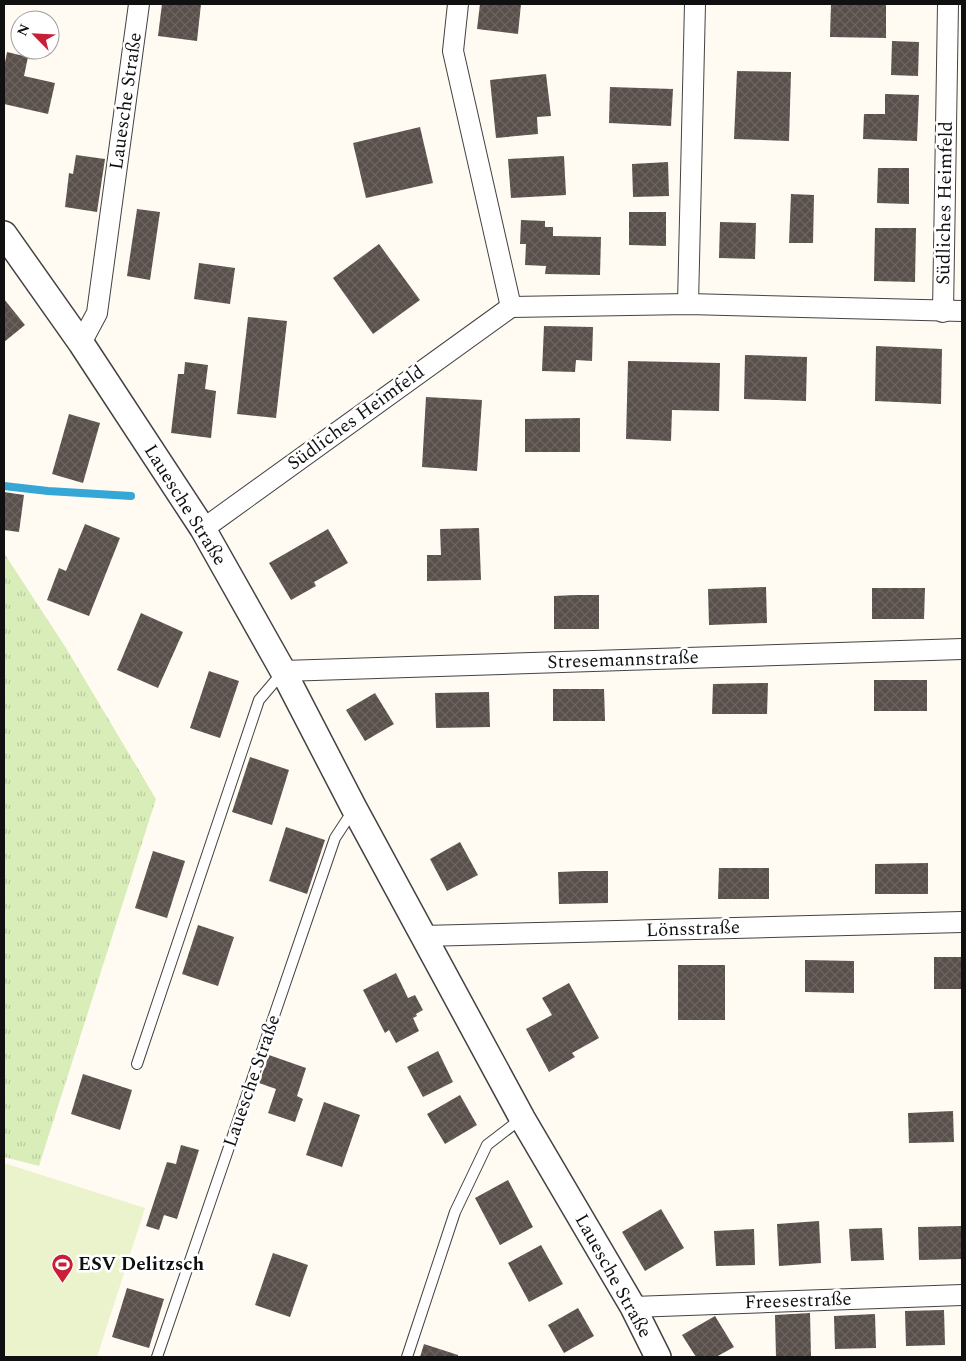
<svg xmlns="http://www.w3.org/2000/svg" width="966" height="1361" font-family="Spectral,serif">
<defs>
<pattern id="grass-tufts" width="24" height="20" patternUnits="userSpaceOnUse" patternTransform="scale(1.25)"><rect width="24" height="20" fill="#d9edb9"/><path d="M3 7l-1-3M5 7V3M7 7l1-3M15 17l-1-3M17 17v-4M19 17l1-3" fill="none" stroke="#b9ca9e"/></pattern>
<pattern id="building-cross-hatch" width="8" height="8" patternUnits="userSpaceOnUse" patternTransform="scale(1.25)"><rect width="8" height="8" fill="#594f4b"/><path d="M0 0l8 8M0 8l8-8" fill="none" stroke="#6c6461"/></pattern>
</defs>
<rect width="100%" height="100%" fill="#fffbf3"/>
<polygon fill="url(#grass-tufts)" points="4,553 66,648 156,799 39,1166 4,1157"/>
<polygon fill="#eaf3cb" points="4,1163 145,1208 97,1357 4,1357"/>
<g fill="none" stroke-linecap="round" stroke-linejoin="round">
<polyline stroke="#35a7d6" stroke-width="8" points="4,486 48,491 131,496"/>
</g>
<g fill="url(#building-cross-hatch)">
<polygon points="162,4 201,4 197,41 158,36"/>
<polygon points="480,4 521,4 518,34 477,29"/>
<polygon points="831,4 886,4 886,38 830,37"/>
<polygon points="892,41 919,42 918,76 891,75"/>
<polygon points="7,52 28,57 24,76 55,83 48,114 4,104 4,68"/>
<polygon points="737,71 791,72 789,141 734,139"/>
<polygon points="546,74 551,116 537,117 538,134 496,138 490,80"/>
<polygon points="610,87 673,89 671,126 609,123"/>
<polygon points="885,94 919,95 917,141 863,139 864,114 885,114"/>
<polygon points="420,127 433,183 366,198 353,143"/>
<polygon points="76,155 105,159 97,212 65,207 69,173 73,174"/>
<polygon points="564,156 566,195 511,198 508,159"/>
<polygon points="668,162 669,196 633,197 632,164"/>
<polygon points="878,168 909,168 909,204 877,203"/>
<polygon points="791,194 814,195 813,243 789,243"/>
<polygon points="137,209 160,212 150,280 127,276"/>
<polygon points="629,212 666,212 666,246 629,245"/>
<polygon points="521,220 545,221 545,227 553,227 553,236 601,237 600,275 545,274 546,266 525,265 526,244 520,244"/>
<polygon points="720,222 756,223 755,259 719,258"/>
<polygon points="875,228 916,228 915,282 874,281"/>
<polygon points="379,244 420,300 373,334 333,278"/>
<polygon points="199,263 235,268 230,304 194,299"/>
<polygon points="4,299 25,325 4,342"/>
<polygon points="248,317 287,321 276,418 237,414"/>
<polygon points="544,326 593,327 592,361 576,360 575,372 542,371"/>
<polygon points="876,346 942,349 941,404 875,401"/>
<polygon points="745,355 807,357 806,401 744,399"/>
<polygon points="628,361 720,363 719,411 672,410 671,441 626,439"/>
<polygon points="185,362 208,365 205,389 216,391 211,438 171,433 178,374 184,374"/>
<polygon points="426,397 482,400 477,471 422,467"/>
<polygon points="69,414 100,423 83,483 52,474"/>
<polygon points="580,418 580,452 525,452 525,419"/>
<polygon points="4,492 24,495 19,532 4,530"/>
<polygon points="85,524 120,538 89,616 47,600 59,568 66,571"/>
<polygon points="479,528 481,580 427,581 427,555 441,555 440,529"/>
<polygon points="328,529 348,563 314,582 316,586 291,600 269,563"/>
<polygon points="766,587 767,623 709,625 708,589"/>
<polygon points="872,588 925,588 924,619 872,619"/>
<polygon points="576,595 599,595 599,629 554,629 554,596"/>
<polygon points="141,613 183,632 158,688 117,670"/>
<polygon points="209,671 239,681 220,738 190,728"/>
<rect x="874" y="680" width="53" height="31"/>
<polygon points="768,683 767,714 712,714 713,684"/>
<polygon points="553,689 604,689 605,721 553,721"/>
<polygon points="489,692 490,727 436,728 435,693"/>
<polygon points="375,693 394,724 365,741 346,710"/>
<polygon points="250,757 289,770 272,825 232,812"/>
<polygon points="286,827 325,840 307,894 269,881"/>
<polygon points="460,842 478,875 447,891 430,859"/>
<polygon points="153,851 185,861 167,918 135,908"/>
<polygon points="928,863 928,894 875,894 875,864"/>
<polygon points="719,868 769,868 769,899 718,899"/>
<polygon points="583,871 608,871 608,903 559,904 558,872"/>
<polygon points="198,925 234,937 218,986 182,974"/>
<rect x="934" y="957" width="28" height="32"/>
<polygon points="805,960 854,961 854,993 805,992"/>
<rect x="678" y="965" width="47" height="55"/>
<polygon points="396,973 408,998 415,995 423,1010 416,1014 417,1016 413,1018 419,1031 396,1043 389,1030 385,1033 363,990"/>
<polygon points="569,983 599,1038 572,1053 575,1057 549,1072 526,1029 552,1015 542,998"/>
<polygon points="438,1051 453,1082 423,1097 407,1067"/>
<polygon points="269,1055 306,1068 297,1096 303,1099 295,1122 268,1113 276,1089 259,1083"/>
<polygon points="83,1074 132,1090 120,1130 71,1114"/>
<polygon points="460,1095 477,1125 445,1144 427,1114"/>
<polygon points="324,1102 360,1115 342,1167 306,1155"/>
<polygon points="953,1111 954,1142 909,1143 908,1113"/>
<polygon points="181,1145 199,1150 177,1219 164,1215 159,1230 146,1226 167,1162 176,1164"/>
<polygon points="508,1180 533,1227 500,1245 475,1198"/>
<polygon points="661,1209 684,1248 645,1271 622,1232"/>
<polygon points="819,1221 821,1263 779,1266 777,1224"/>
<polygon points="962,1226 962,1259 919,1260 918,1227"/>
<polygon points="882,1228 884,1260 851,1261 849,1229"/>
<polygon points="754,1229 755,1265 716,1266 714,1231"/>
<polygon points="541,1245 563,1284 529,1302 508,1263"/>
<polygon points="273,1253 308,1265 290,1317 255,1305"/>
<polygon points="127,1288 164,1299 149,1348 112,1337"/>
<polygon points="578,1308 594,1336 564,1353 548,1325"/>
<polygon points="944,1310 945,1345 906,1346 905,1311"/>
<polygon points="810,1313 811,1357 776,1357 775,1315"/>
<polygon points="875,1314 876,1348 835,1349 834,1316"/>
<polygon points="715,1316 734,1347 716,1357 696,1357 682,1335"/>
<polygon points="424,1344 458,1355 458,1357 420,1357"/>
</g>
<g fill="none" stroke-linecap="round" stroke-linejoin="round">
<defs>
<g id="service">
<polyline points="137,1064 259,700 282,673"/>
<polyline points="157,1357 335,838 354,809"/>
<polyline points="407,1357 455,1212 487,1145 522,1118"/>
</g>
<g id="minor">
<polyline points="458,4 453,51 511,307"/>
<polyline points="688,304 695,4"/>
<polyline points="943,312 948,4"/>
<polyline points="81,343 97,313 139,4"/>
<polyline points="203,529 511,307 688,304 962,311"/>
<polyline points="283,671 962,649"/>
<polyline points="423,936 962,922"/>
<polyline points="633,1307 962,1295"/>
</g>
<polyline id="tertiary" points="4,234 81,343 203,529 283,671 354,808 522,1118 633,1307 658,1357"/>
</defs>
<use href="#service" stroke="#434343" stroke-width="12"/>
<use href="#minor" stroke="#434343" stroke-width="22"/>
<use href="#tertiary" stroke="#434343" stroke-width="28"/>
<use href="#service" stroke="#fff" stroke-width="10"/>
<use href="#minor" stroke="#fff" stroke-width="20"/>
<use href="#tertiary" stroke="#fff" stroke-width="25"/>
</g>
<defs>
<symbol id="stadium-pin" viewBox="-11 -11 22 30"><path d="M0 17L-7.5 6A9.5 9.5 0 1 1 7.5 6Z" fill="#ca1d38" stroke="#fff"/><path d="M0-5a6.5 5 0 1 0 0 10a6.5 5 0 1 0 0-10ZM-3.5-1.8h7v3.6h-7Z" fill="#fff"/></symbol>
</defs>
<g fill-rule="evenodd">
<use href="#stadium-pin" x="50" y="1252" width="25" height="34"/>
</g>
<g text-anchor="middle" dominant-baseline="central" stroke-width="5" stroke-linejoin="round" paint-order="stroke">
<g font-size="19" fill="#101010" stroke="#fff">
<text transform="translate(126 101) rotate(-82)">Lauesche Straße</text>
<text transform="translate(945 203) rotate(-89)">Südliches Heimfeld</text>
<text transform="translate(356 418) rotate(-36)">Südliches Heimfeld</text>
<text transform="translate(185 505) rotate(58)">Lauesche Straße</text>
<text transform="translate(623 660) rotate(-2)">Stresemannstraße</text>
<text transform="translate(693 929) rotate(-2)">Lönsstraße</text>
<text transform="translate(252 1081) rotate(-71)">Lauesche Straße</text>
<text transform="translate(613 1276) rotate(61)">Lauesche Straße</text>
<text transform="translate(798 1301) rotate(-2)">Freesestraße</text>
</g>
<g font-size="19" font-weight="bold" fill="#101010" stroke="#fff" text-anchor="start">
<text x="78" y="1264">ESV Delitzsch</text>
</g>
</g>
<rect width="966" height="1361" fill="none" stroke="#101010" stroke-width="10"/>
<g transform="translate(35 35) rotate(294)"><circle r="24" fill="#ffffff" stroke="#9f9f9f"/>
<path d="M0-4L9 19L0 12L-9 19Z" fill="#ca1d38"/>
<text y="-8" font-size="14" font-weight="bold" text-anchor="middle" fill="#101010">N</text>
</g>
</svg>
